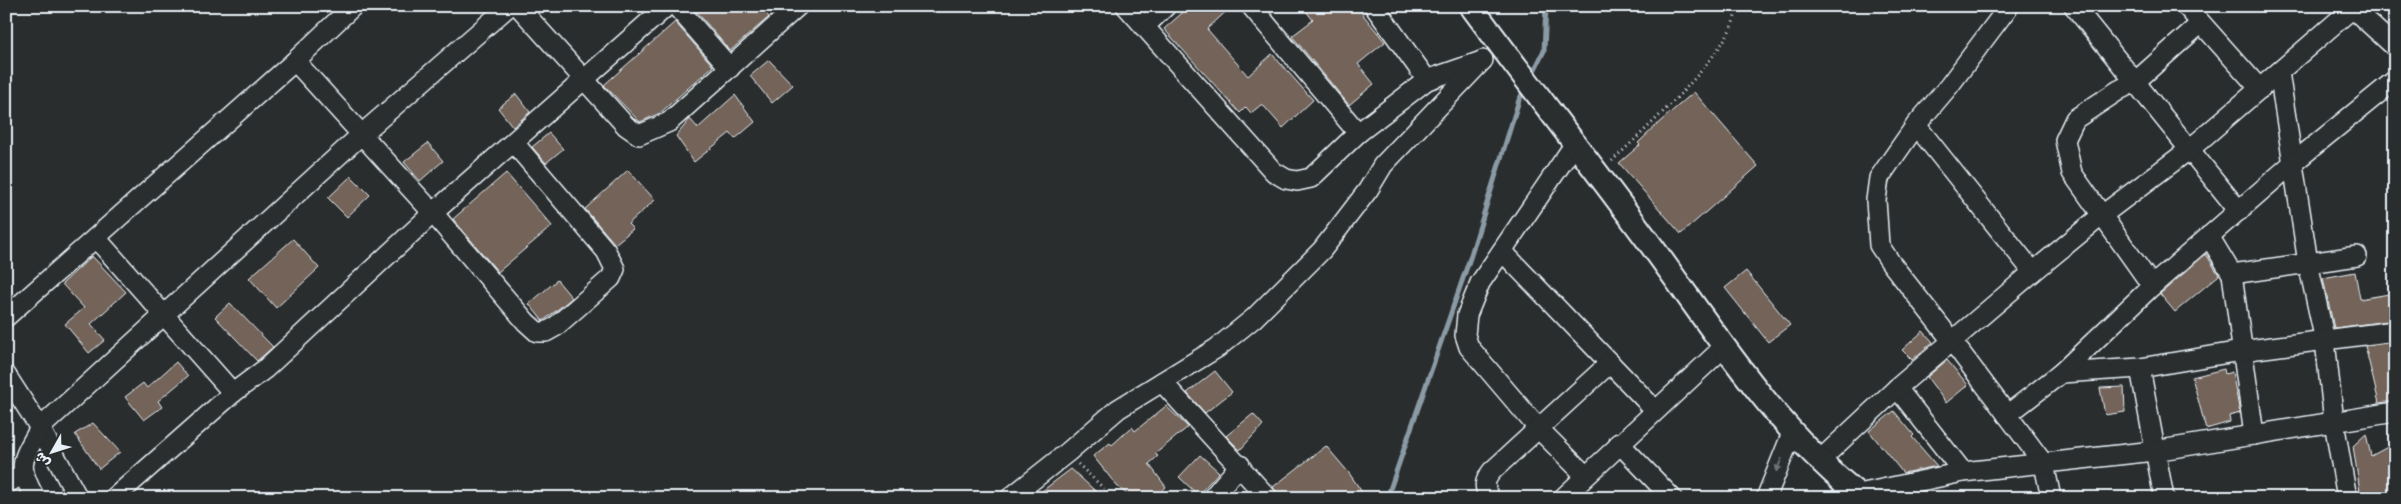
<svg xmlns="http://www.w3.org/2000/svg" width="2401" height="504" font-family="Pangolin,'Playpen Sans Arabic',sans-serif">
<rect width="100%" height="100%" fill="#2a2d2e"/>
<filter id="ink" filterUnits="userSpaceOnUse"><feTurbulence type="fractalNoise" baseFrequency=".02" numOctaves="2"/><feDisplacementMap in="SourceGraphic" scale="10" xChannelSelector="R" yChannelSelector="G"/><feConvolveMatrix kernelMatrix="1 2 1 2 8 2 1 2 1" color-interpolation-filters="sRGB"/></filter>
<g filter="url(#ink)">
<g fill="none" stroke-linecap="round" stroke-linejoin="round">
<g stroke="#8b9ba6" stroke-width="5">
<polyline points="1531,77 1544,51 1546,6"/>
<polyline points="1387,498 1470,258 1519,100 1525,89"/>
</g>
</g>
<g fill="#736459" stroke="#e8f1f8">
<polygon points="692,6 760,6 769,17 730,51"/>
<polygon points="1190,6 1232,6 1207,29 1248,76 1272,54 1313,100 1283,128 1262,104 1251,113 1246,107 1240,113 1164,29"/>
<polygon points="1302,6 1356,6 1385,42 1358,64 1374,84 1349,105 1292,36 1313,20"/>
<polygon points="675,22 713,66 660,113 640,122 604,85"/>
<polygon points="769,60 793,85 772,103 750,76"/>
<polygon points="1694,92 1758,166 1681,234 1619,163 1640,145 1638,143 1663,119"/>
<polygon points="516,94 530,112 513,127 498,108"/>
<polygon points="735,95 755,122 735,139 730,133 694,162 676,136 690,119 698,128"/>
<polygon points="549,133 563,149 546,163 532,147"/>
<polygon points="428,143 443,161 420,181 404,162"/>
<polygon points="628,170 655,200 628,224 633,229 615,244 585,209"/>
<polygon points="506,173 552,226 498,272 453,219"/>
<polygon points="351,176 370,195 347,217 328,198"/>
<polygon points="293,239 319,268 276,308 249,278"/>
<polygon points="2206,254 2219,275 2175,312 2160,294"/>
<polygon points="92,256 126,292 91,324 105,340 89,353 65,324 84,308 62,284"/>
<polygon points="1746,271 1790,325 1768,342 1725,288"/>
<polygon points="2355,272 2360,299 2395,293 2395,320 2334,328 2323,278"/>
<polygon points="557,280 572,298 543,321 529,304"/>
<polygon points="230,303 273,347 257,361 215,317"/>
<polygon points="1923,331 1933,342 1912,360 1902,350"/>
<polygon points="2395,342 2395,401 2379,403 2365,346"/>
<polygon points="1947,360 1968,385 1946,403 1927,377"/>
<polygon points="176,362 188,376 158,401 162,407 144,420 125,397 143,383 147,388"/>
<polygon points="2224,369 2225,374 2232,372 2240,413 2229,416 2230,422 2206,429 2192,377"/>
<polygon points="1215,371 1232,392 1205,413 1187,393"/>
<polygon points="2124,387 2125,412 2105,415 2100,388"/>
<polygon points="1166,406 1188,427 1155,454 1158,456 1149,464 1166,487 1154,498 1131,498 1117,486 1093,456 1110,443 1112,445 1132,427 1135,431"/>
<polygon points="1894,411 1914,435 1912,437 1937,466 1903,473 1869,431"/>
<polygon points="1253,414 1263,425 1240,450 1226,436"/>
<polygon points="93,423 120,452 99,469 75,434"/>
<polygon points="2366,434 2371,456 2395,443 2395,498 2361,498 2353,446"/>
<polygon points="1326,446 1349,473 1366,498 1326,498 1322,494 1316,498 1279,498 1273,487"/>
<polygon points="1200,455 1219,472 1198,495 1179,477"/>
<polygon points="1071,469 1103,498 1033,498"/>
</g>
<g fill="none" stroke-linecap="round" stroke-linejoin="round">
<defs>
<g id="minor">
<polyline points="518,6 626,126 639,135 669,122 798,6"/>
<polyline points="676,6 730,68"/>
<polyline points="1126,6 1274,172 1286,179 1297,181 1311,178 1358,133 1427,80 1482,61"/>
<polyline points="1251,6 1358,133"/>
<polyline points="1374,6 1427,80"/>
<polyline points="2009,6 1949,86 1916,125 2033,272"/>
<polyline points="2074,6 2239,211"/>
<polyline points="2186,6 2260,89"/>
<polyline points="2350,6 2395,47"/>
<polyline points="1144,27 1166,6"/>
<polyline points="295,61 433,213 526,322 537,332 546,332 555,327 611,278 615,269 606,251 514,143"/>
<polyline points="2279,72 2308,263 2325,341 2334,422 2347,498"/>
<polyline points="1916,125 1879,178 1876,200 1879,245 1891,263 1952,341 2044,464 2051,498"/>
<polyline points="1576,142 1480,283 1467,315 1465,335 1469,347 1537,427 1586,476"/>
<polyline points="2209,236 2232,274 2254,435"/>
<polyline points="96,238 233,393"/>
<polyline points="1502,251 1655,410"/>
<polyline points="2232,274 2357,256"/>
<polyline points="2152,286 2072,173 2065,140 2075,119 2119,90 2135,82 2201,23"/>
<polyline points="6,317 295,61 353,6"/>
<polyline points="2140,368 2164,498"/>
<polyline points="2061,373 2140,368 2241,351 2395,331"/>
<polyline points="6,375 40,428 78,498"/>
<polyline points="1162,382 1268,498"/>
<polyline points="1897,388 1963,472"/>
<polyline points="2007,415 2061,373 2152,286 2293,163 2395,80"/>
<polyline points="1619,443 1672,498"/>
<polyline points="1819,461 1897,388 2033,272 2101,216 2190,149 2355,6"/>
<polyline points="6,484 23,474"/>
<path d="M35 498C16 464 22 461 40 428L362 134 509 6"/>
<polyline points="114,498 233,393 265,369 433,213 667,6"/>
<polyline points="1010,498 1068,452 1118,409 1217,348 1254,318 1322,250 1368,190 1383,165 1483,60"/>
<polyline points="1212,498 1240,465"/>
<path d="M1490 498C1483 487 1484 481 1492 471L1610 363"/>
<polyline points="1563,498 1725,346"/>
<polyline points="1766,498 1792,433"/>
<polyline points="1840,498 1963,472 2154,451 2395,412"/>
</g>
<path id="tertiary" d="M1471 6C1529 85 1590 162 1648 241 1713 329 1776 431 1863 498"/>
</defs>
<use href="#minor" stroke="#e8f1f8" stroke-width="22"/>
<use href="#tertiary" stroke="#e8f1f8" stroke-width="26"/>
<g stroke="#e8f1f8" stroke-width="3" stroke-dasharray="1 4" stroke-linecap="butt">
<path d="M1612 161C1638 136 1744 41 1735 6"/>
<polyline points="1078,464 1114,498"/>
</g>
<use href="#minor" stroke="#2a2d2e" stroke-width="19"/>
<use href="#tertiary" stroke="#2a2d2e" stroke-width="22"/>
</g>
<defs><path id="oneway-solid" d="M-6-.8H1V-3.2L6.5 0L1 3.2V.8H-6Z" transform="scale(1.25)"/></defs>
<use fill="#6c7275" href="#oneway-solid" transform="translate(1779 465) rotate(112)"/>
</g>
<rect width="2401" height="504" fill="none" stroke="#2a2d2e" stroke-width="25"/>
<rect x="12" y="12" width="2376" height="479" fill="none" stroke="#e8f1f8" stroke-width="2" filter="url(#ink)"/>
<g transform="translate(52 452) rotate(231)" stroke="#2a2d2e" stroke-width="4" paint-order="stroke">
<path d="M0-4L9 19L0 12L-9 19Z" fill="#e8f1f8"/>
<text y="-8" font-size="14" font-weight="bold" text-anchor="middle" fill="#e8f1f8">ش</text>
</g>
</svg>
